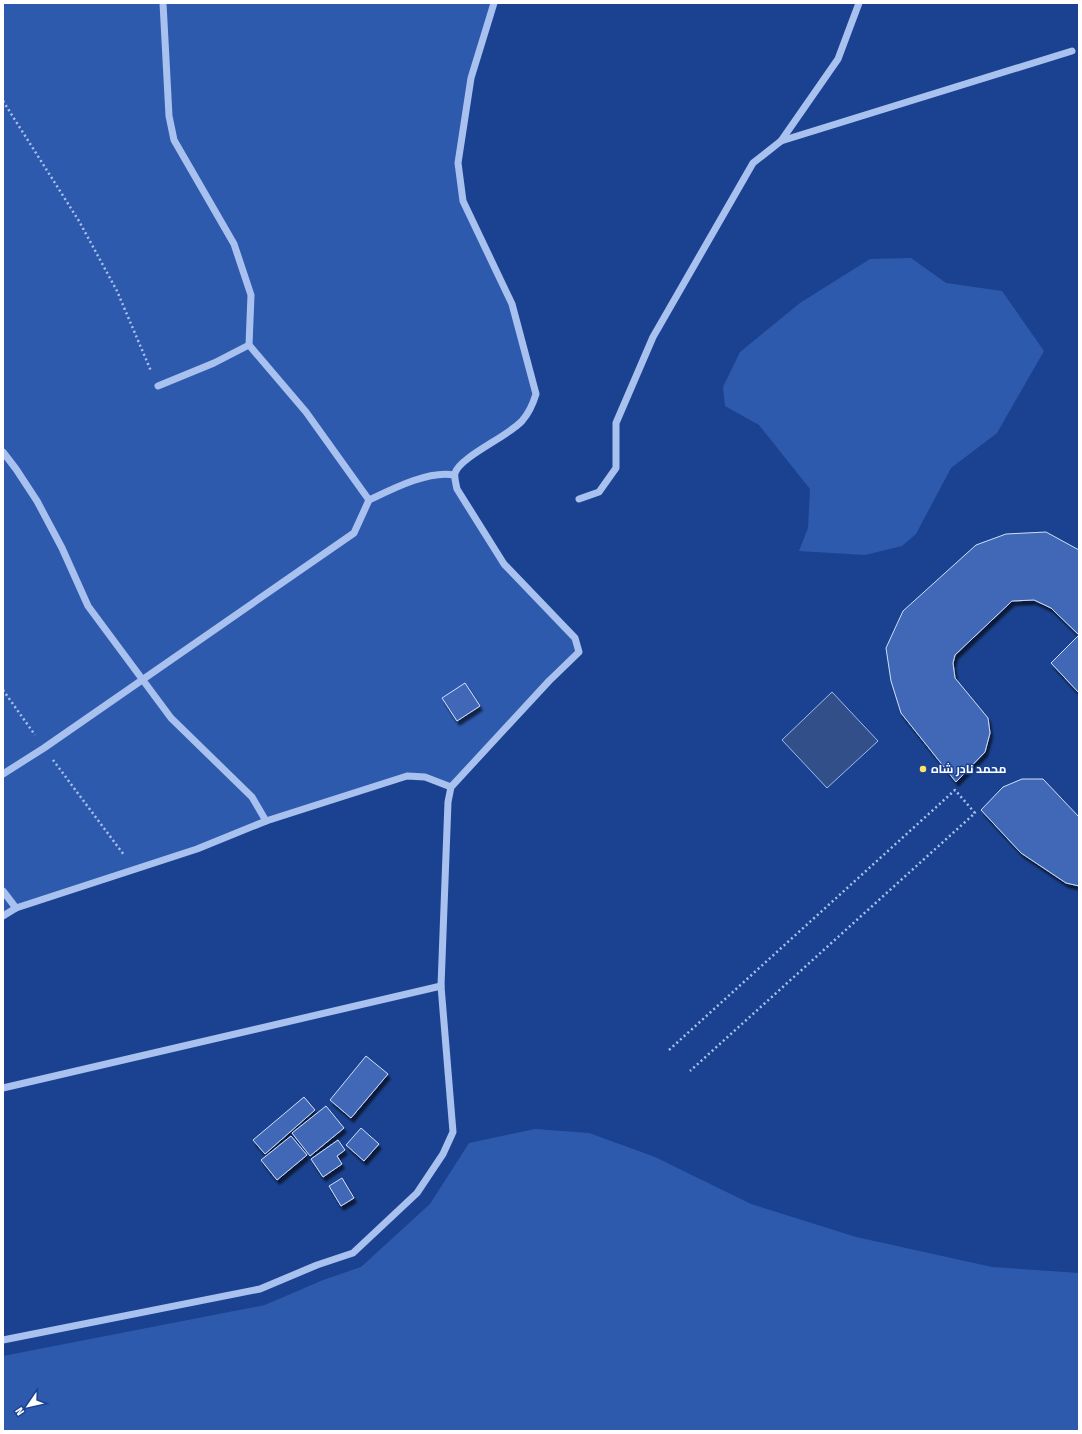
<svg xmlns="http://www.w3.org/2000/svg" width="1082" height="1434" font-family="'Fira Sans Condensed',Cairo,sans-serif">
<defs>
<filter id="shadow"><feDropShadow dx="2.5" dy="4.5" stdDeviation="1" flood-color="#0009"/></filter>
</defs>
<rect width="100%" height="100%" fill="#1b4290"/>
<g fill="#2e5aae">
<polygon points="3,3 494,3 471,78 458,163 463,201 512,304 536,394 522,421 460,463 454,475 457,489 504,564 575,638 579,652 451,787 425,777 407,776 3,916"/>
<polygon points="911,258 946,283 1002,291 1044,351 997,433 951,468 916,534 902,546 865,555 799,551 808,528 810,489 759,425 725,406 723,387 740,352 800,303 870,259"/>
<polygon points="535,1129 589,1133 655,1157 751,1204 856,1237 992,1267 1079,1273 1079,1431 3,1431 3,1356 265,1305 323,1280 361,1267 430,1204 469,1143"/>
</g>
<polygon fill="#334f89" stroke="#9cbbf0" points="832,692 878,741 827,788 782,740"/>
<g fill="#3f68b6" stroke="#cfdefa" filter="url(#shadow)">
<polygon points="1046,532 1079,550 1079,693 1051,663 1079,635 1051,608 1034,600 1012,601 955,655 953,663 955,678 988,718 990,733 985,752 956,782 901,713 891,681 886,648 903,611 976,545 1006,534"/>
<polygon points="465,683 480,706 457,721 442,698"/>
<polygon points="1022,779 1043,779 1079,817 1079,886 1066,883 1021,853 981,810 1003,787"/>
<polygon points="366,1056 388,1074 351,1118 330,1100"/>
<polygon points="304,1097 315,1110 265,1154 253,1140"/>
<polygon points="326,1106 344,1128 310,1156 292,1133"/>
<polygon points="361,1128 379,1144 364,1161 346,1145"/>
<polygon points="291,1136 307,1155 277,1180 261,1160"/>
<polygon points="338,1140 345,1150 337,1156 342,1164 323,1177 311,1159"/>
<polygon points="342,1178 354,1198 341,1206 329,1186"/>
</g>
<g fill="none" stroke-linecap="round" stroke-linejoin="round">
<g stroke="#a9c1ee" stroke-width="2.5" stroke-dasharray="2 3" stroke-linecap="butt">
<polyline points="3,101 79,221 117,291 151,371"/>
<polyline points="3,690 35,735"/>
<polyline points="53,760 124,855"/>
<polyline points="669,1050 955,790 975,813 690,1071"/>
</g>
<g stroke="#a9c1ee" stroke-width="7">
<polyline points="163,3 169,116 174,140 234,244 251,295 249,345"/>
<polyline points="781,141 838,59 859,3"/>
<polyline points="158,386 214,363 249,345 306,412 369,500"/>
<polyline points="3,452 16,469 37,501 62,548 88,606 171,718 252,797 266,821"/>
<polyline points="579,499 599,492 616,468 616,423 653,337 753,163 781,141 1072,51"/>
<path d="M3 774 44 748 354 533 369 500C392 489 429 470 454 475"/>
<polyline points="3,891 16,908"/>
<polyline points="3,916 16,908 197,849 266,821 407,776 425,777 451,787"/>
<polyline points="3,1088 441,986"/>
<path d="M3 1340 260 1289 317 1265 353 1253 417 1193 443 1154 453 1132 441 986 448 802 451 787 549 681 579 652 575 638 504 564 457 489C456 484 454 478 455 473 460 457 507 437 522 421 529 413 533 404 536 394L512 304 463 201 458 163 471 78 494 3"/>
</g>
</g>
<circle fill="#ffe367" stroke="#1b4290" stroke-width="1.5" cx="923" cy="769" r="4"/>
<g text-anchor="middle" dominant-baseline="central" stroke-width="3" stroke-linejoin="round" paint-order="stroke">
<g font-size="12" font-weight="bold" fill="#fff" stroke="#1b4290" text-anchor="start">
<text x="931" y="769">محمد نادر شاه</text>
</g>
</g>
<rect width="1082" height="1434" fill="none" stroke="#ffffff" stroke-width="8"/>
<g transform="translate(28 1406) rotate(236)" stroke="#1b4290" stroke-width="3" paint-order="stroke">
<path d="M0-3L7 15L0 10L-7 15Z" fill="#ffffff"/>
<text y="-6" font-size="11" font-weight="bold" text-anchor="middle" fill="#ffffff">N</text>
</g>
</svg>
